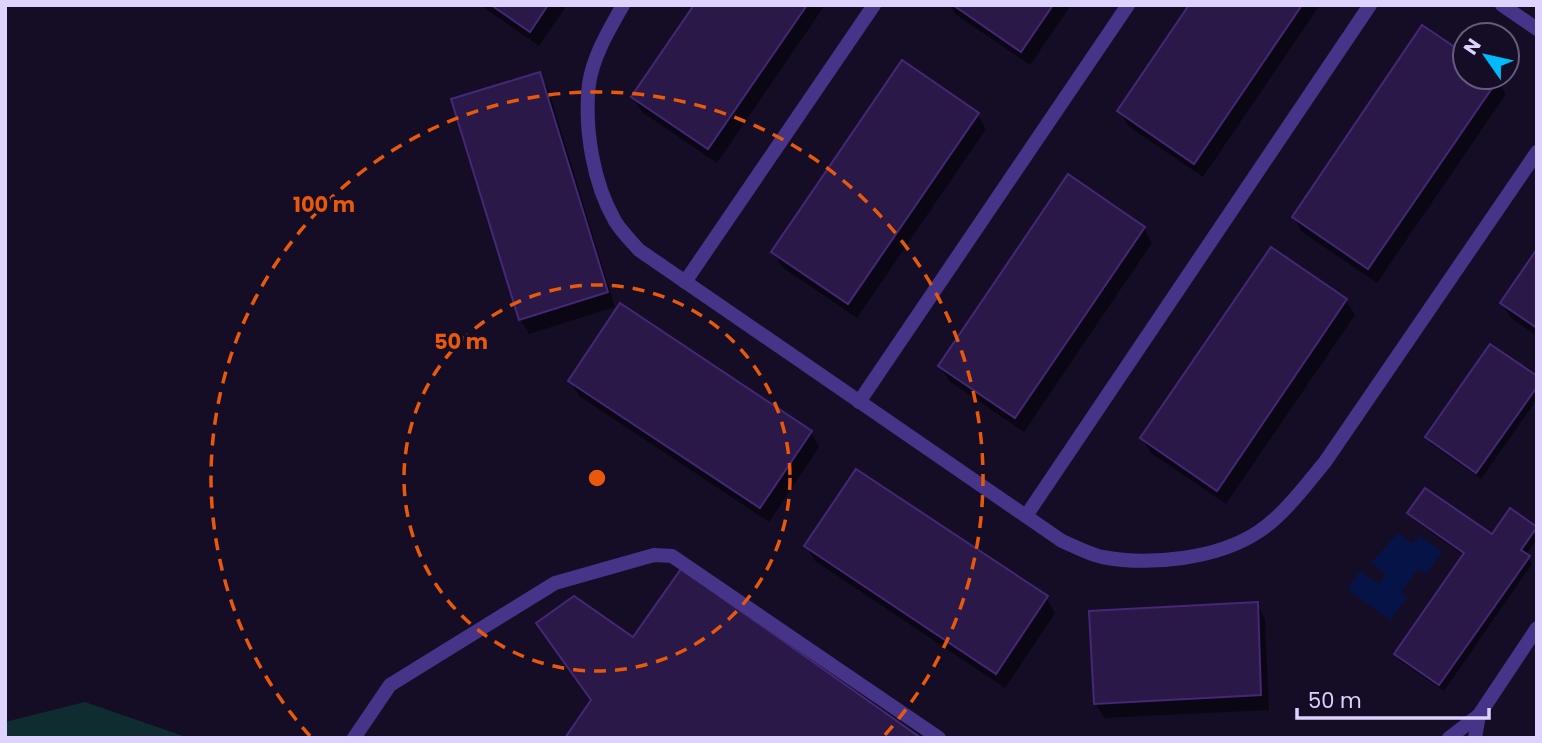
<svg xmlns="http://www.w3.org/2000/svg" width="1542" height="743" font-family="Poppins,sans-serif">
<rect width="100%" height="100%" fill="#150d26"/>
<polygon fill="#0f2c30" points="85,702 189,738 5,738 5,722"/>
<polygon fill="#061346" points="1398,533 1413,544 1420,536 1442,552 1426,574 1418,569 1401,592 1407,597 1390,620 1347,589 1360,571 1379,584 1386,574 1371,563"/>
<g fill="#0007">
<polygon points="480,5 567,5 539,46"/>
<polygon points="696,5 825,5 717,163 642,112 633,97"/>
<polygon points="950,5 1071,5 1030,65 955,14"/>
<polygon points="1191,5 1320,5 1203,177 1128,126 1119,111"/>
<polygon points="1465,57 1465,77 1495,77 1506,94 1377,283 1302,232 1294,217"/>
<polygon points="539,74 548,88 615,307 529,334 520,319"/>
<polygon points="977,114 986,129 857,318 782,267 773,252"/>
<polygon points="1144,228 1152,243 1024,432 949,381 940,366"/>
<polygon points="1271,249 1346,300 1355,315 1226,504 1151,453 1142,438"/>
<polygon points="1537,252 1537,336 1511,318 1502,303"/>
<polygon points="1537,378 1537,399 1481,479 1431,444 1427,437"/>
<polygon points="570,381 811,432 819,447 769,522 579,396"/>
<polygon points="1410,513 1493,537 1535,528 1537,531 1537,539 1526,555 1532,564 1444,691 1400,661 1396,654 1464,556 1414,520"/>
<polygon points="806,546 1046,598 1055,613 1005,688 815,561"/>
<polygon points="1257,604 1265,619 1269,710 1104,718 1095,703"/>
<polygon points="538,624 633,640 591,703"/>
</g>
<g fill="#291848" stroke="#442876" stroke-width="2">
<polygon points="491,5 548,5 530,32"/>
<polygon points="694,5 807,5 708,149 631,97"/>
<polygon points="953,5 1053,5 1021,52"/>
<polygon points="1189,5 1302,5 1194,164 1117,111"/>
<polygon points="1422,25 1465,54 1465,77 1499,78 1368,269 1292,217"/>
<polygon points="902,60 979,113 848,304 771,252"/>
<polygon points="540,72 608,292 519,320 451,99"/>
<polygon points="1068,174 1145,227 1015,418 938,366"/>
<polygon points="1271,247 1347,299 1217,491 1140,438"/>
<polygon points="1537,249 1537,328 1500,303"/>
<polygon points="620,303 812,431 760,508 568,381"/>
<polygon points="1490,344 1537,376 1537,387 1476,473 1425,437"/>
<polygon points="856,469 1048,596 996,674 804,546"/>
<polygon points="1425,488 1492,534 1510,508 1537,527 1521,550 1530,556 1439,685 1394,654 1464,553 1407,513"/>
<polygon points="681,569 921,738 565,738 591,700 536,623 574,596 633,637"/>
<polygon points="1258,602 1261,695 1094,704 1089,611"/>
</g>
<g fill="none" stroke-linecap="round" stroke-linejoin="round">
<g stroke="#453488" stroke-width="14">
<path d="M623 5C609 30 593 56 589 84 584 128 593 183 615 221 621 231 631 241 639 250L1062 541C1074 546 1088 554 1102 557 1150 566 1217 559 1258 532 1284 515 1305 486 1325 462L1537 152"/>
<polyline points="1502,5 1537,29"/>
<polyline points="685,282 874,5"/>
<polyline points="859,402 1128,5"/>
<polyline points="1026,516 1370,5"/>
<polyline points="354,738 390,685 555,583 654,555 672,556 939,738"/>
<polyline points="1449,738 1479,715 1537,628"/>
<polyline points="1475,738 1479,715"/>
</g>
</g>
<g fill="none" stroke="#e8590c" stroke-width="3.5" stroke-dasharray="12 9">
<circle cx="597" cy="478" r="193"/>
<path d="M310 736A386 386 0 1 1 884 736"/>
</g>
<circle cx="597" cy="478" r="10" fill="#e8590c" stroke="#150d26" stroke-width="3.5"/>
<g font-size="21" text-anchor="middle" font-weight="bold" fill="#e8590c" stroke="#150d26" stroke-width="7" stroke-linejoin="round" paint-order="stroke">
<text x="324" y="212">100 m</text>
<text x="461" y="349">50 m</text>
</g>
<rect width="1542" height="743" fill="none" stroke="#ded2ff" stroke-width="14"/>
<g transform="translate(1486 56) rotate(304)"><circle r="33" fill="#150d26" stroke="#655c7d" stroke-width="2"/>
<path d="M0-5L12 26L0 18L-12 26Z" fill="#00bafd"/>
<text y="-10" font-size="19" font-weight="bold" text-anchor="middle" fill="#ded2ff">N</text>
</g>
<path d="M1297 708v10h192v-10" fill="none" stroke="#ded2ff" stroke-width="3.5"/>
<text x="1308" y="708" font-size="21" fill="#ded2ff" stroke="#150d26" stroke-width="5" paint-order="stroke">50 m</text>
</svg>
